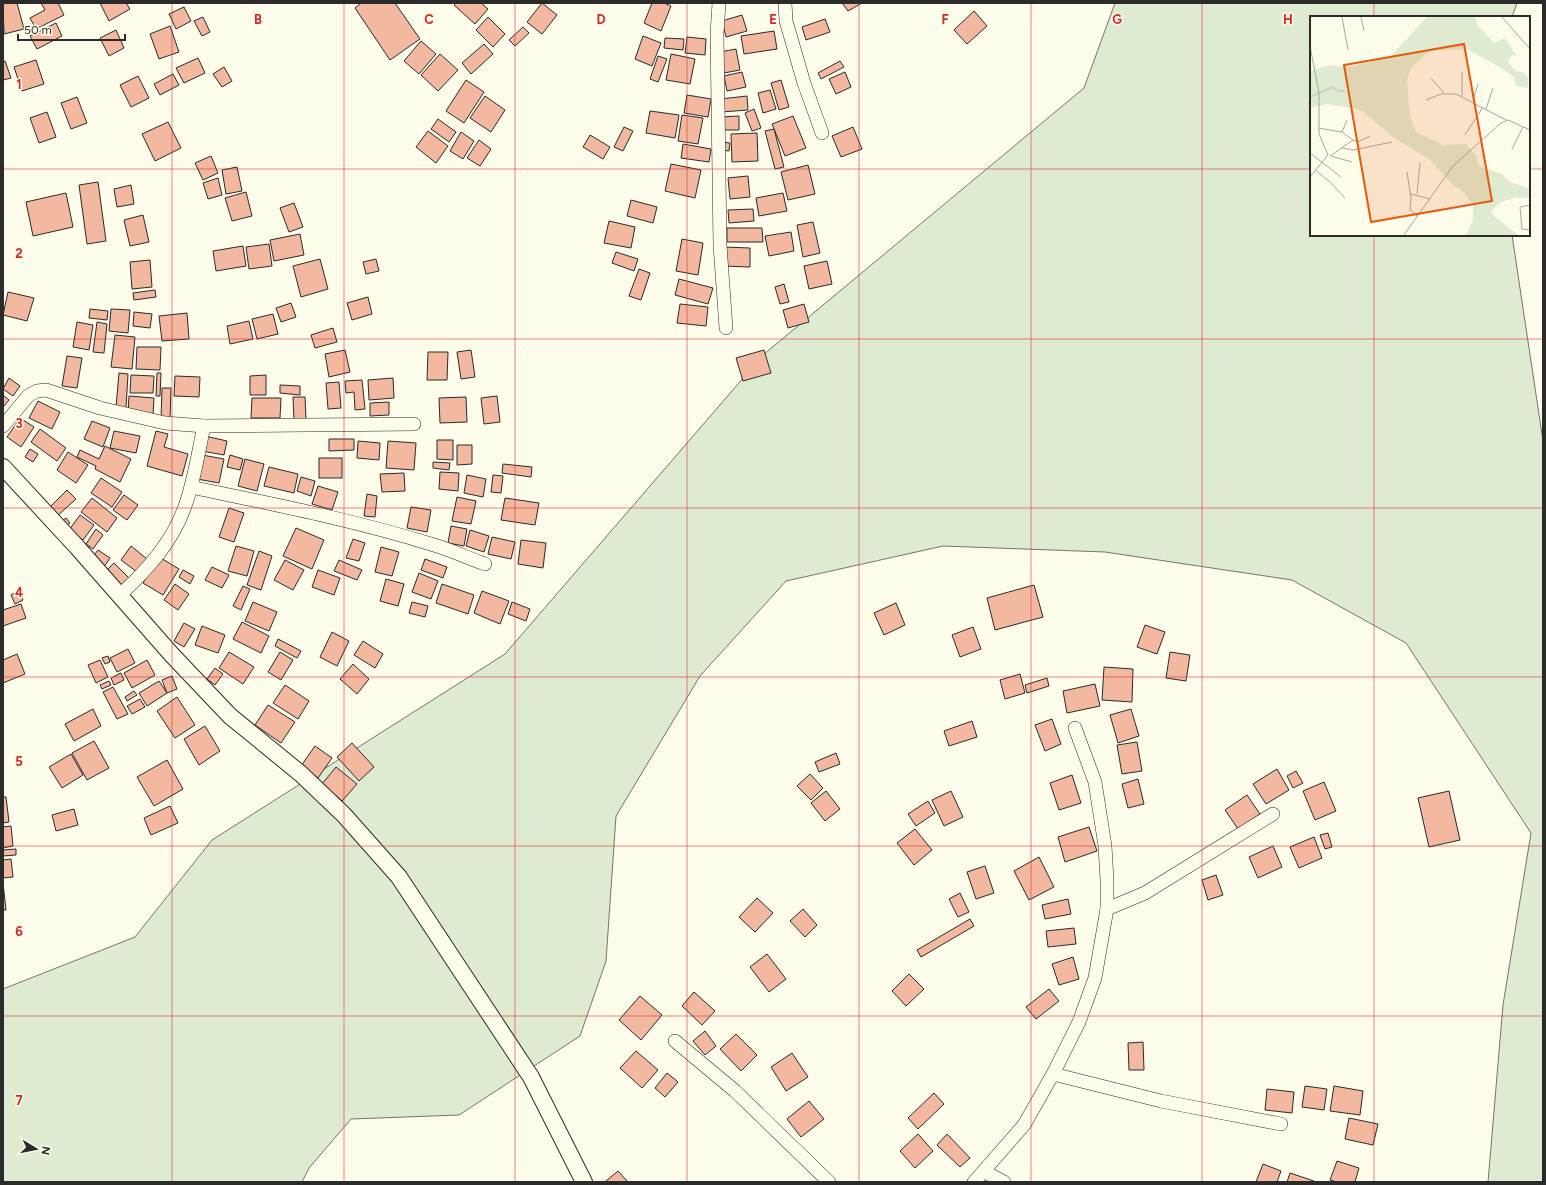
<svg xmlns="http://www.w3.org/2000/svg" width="1546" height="1185" font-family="Figtree,sans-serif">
<rect width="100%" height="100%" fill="#fdfbea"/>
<polygon fill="#deebd1" stroke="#74746e" points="1115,3 1517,3 1512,17 1311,17 1311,235 1512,235 1543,441 1543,1182 1488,1182 1503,1005 1531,833 1406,643 1292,580 1105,552 943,546 786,581 700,676 616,816 606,961 580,1036 459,1115 351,1119 309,1168 302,1182 3,1182 3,989 135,937 212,840 505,654 763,355 1084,88"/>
<g fill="#f2b8a0" stroke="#2b2b2b">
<polygon points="8,3 17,3 24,29 4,34 3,4"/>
<polygon points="41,3 58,3 64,15 36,29 30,18 45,10"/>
<polygon points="100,3 126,3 130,9 109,21"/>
<polygon points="361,3 395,3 420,39 390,60 355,8"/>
<polygon points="456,3 481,3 488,9 475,24 454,5"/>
<polygon points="542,3 557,15 542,34 527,22"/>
<polygon points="652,3 664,3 671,6 661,31 644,23"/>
<polygon points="842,3 862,3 848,11"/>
<polygon points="184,7 191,21 176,29 169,14"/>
<polygon points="974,11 987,26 967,44 954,30"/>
<polygon points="742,15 747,31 726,37 722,21"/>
<polygon points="203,17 210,32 202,36 194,21"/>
<polygon points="488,17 505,34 493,47 476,30"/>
<polygon points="825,19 830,32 806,40 802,27"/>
<polygon points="56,23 62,36 37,49 30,36"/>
<polygon points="170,26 179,52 159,59 150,34"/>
<polygon points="523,27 529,33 515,46 509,40"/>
<polygon points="116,30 124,48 109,56 100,38"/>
<polygon points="774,31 777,49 744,54 741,36"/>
<polygon points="643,36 661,43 652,66 635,59"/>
<polygon points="687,37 706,39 705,55 685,53"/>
<polygon points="665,38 684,39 683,50 664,48"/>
<polygon points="421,41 436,54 419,74 404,61"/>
<polygon points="484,44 493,54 471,74 462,63"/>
<polygon points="736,49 740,70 724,73 720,52"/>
<polygon points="440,54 458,70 438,91 421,75"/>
<polygon points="671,54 695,59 690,84 666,80"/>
<polygon points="658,56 667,59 658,82 650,79"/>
<polygon points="198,58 205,73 184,83 176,68"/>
<polygon points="36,60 44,84 22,91 14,67"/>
<polygon points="5,61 11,78 3,80 3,62"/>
<polygon points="840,61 844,67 821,79 818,73"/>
<polygon points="224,67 232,81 222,87 213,74"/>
<polygon points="742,72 746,87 727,91 724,76"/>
<polygon points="845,72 851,87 836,94 829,79"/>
<polygon points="173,74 179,85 160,95 154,84"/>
<polygon points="138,76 149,98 131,107 120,85"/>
<polygon points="466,80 484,92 464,123 446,111"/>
<polygon points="781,80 789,107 779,110 771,83"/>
<polygon points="770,90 776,109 763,113 758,93"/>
<polygon points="687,95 711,99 708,117 684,113"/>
<polygon points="485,96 505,110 491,132 470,118"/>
<polygon points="747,96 748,110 721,112 720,99"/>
<polygon points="77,97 87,123 71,129 61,103"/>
<polygon points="754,109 761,128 752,131 745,113"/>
<polygon points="650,111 679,115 675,138 646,133"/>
<polygon points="47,112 56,137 39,143 30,118"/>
<polygon points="682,115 703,118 698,144 678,141"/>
<polygon points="739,116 739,130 720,130 720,117"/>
<polygon points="793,116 806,148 785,156 772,124"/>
<polygon points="438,119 456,132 449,142 431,129"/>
<polygon points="168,122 181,148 155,161 142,134"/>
<polygon points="624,127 633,131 623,151 614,147"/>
<polygon points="853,127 862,149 841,157 832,136"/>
<polygon points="774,129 784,167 775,169 765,131"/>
<polygon points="428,131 448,146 436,163 416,147"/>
<polygon points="461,132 474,141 463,159 450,151"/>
<polygon points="757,133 758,161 732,162 731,134"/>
<polygon points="590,135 610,147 603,159 583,147"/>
<polygon points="479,140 491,149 480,166 467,158"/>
<polygon points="722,142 730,143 729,151 721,150"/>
<polygon points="683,144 711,149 709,162 681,158"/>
<polygon points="211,156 218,173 203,180 195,163"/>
<polygon points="671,164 701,170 695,198 665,191"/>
<polygon points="808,165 815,194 788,200 781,172"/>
<polygon points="237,167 242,191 226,194 222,170"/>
<polygon points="748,176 750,197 730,199 728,178"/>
<polygon points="218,178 222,195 208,199 203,183"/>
<polygon points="98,182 106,241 87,244 79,185"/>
<polygon points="131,185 134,204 117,207 114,189"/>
<polygon points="246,192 252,216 232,221 225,198"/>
<polygon points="66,193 73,227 33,236 26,202"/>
<polygon points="783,193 787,211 759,216 756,198"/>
<polygon points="631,200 657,207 653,223 627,216"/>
<polygon points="294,203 303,227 289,232 280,208"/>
<polygon points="753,209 754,221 729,223 728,210"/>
<polygon points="143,215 149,242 130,246 124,220"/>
<polygon points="609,221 635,227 631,248 604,243"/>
<polygon points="813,222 820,253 803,257 797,225"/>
<polygon points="727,228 762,228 763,242 727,242"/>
<polygon points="791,232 794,251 769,256 765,236"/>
<polygon points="300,234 304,255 274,261 270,240"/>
<polygon points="682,239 703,243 698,275 676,271"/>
<polygon points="269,244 272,266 249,269 246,247"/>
<polygon points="243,246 246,266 216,271 213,251"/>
<polygon points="724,247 750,248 750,267 723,266"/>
<polygon points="616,252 638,259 634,271 612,263"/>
<polygon points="320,259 328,289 301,297 293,266"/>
<polygon points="376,259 379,271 366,274 363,262"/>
<polygon points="150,260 152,287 132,289 130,262"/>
<polygon points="827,261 832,284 809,289 804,266"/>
<polygon points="639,269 650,273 641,300 629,296"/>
<polygon points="679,279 713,288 708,304 675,295"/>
<polygon points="784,284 789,302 780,304 775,287"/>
<polygon points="155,290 156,297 134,300 133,293"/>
<polygon points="8,292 34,298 27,321 3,315"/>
<polygon points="368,297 372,314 352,320 347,303"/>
<polygon points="291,303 296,317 281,322 276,308"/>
<polygon points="680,304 708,307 706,326 677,323"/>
<polygon points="804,304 809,322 788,328 783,310"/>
<polygon points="90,309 108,311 107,320 89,318"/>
<polygon points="111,309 130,310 128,333 109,331"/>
<polygon points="134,312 152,314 150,328 133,326"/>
<polygon points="187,313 189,339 162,341 159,316"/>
<polygon points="273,314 278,334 257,339 252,319"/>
<polygon points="249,321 253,339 230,344 227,326"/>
<polygon points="77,322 93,325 89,350 73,347"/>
<polygon points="97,322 107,324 104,353 93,352"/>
<polygon points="333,328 337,342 315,348 311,335"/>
<polygon points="115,335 135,337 132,369 111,367"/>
<polygon points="137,347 161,347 160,370 136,369"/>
<polygon points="345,350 350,372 329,377 325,354"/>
<polygon points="471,350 475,377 461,379 457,352"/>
<polygon points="764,350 771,373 743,381 736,358"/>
<polygon points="428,352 448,352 447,380 427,380"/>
<polygon points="67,356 82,358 77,388 62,386"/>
<polygon points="119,373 128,374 126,408 116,407"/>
<polygon points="157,373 161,373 160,396 156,396"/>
<polygon points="131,375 154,376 153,393 130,393"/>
<polygon points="266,375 266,395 250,395 250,376"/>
<polygon points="175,376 200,377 199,397 174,396"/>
<polygon points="9,378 20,386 13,396 3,389"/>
<polygon points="393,378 394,398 369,400 368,380"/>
<polygon points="362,380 365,409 355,410 354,392 346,393 345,381"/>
<polygon points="339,382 341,408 328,409 326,383"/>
<polygon points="280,385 300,386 300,395 280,393"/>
<polygon points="162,388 171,388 170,420 161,419"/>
<polygon points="3,395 9,400 4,406 3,405"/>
<polygon points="129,396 154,398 153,415 128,414"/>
<polygon points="497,396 500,422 484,424 481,398"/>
<polygon points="293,397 305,397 306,419 294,420"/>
<polygon points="466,397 467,422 440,423 439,398"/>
<polygon points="252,398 281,398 280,418 251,418"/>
<polygon points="38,401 60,412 52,429 29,418"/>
<polygon points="389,402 389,415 370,416 370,403"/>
<polygon points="20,418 34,427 21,447 7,437"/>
<polygon points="92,421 110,428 103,447 84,439"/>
<polygon points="40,429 66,448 57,461 31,442"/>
<polygon points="114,431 140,436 136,453 110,448"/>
<polygon points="156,431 168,434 164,447 188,454 182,476 147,466"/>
<polygon points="205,436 227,441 224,455 202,451"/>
<polygon points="329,439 354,439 354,450 329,451"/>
<polygon points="437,440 453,440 453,460 437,459"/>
<polygon points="358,441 380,443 379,460 357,458"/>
<polygon points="388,441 416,443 414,470 386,468"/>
<polygon points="457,445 472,445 472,464 457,465"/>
<polygon points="105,446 131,459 120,482 95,469 96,466 77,457 80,450 99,459"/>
<polygon points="30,449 38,454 33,462 25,457"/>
<polygon points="68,452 88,465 76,483 57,470"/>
<polygon points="202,455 224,459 219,483 197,479"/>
<polygon points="230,455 243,459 240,470 227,467"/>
<rect x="319" y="458" width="23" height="20"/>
<polygon points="245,459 264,464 257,491 238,486"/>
<polygon points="433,462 450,463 449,470 433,468"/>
<polygon points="503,464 532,467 531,477 502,473"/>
<polygon points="269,467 298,474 294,493 264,486"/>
<polygon points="440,472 459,473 458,491 439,489"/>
<polygon points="404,473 405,491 382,492 380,474"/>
<polygon points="467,475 486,479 483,497 464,493"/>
<polygon points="493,475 503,476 501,493 491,492"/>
<polygon points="301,477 315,481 311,496 297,491"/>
<polygon points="101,478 122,492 112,507 91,493"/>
<polygon points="318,486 338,492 332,510 312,504"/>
<polygon points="67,490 76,499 55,518 47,510"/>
<polygon points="367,494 377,496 375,517 364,516"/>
<polygon points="124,495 138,505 127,520 113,510"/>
<polygon points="457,497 476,501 471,524 452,521"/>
<polygon points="92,498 117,518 107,532 81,512"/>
<polygon points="505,498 539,503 535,525 501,520"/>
<polygon points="411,507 431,510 427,532 407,528"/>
<polygon points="229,508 244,513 234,542 219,537"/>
<polygon points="80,515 94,525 83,540 69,530"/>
<polygon points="66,518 70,523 62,529 58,524"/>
<polygon points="451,526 467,529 464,546 448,543"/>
<polygon points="296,528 324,540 312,569 283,556"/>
<polygon points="96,529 103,535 93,549 86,544"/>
<polygon points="470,530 489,536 484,552 466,546"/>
<polygon points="492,537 515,542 511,559 488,554"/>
<polygon points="353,539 365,543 359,561 346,558"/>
<polygon points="521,540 546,543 543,568 518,564"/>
<polygon points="131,546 147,559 137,572 121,560"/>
<polygon points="236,546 254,551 247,576 228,571"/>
<polygon points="381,547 399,552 392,576 375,572"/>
<polygon points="98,550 110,558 104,567 91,559"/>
<polygon points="259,551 272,556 261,590 247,585"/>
<polygon points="159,557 179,569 163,595 143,583"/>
<polygon points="425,559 447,567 443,578 421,570"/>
<polygon points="285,560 304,570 293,590 274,580"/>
<polygon points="339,560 362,570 357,580 334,571"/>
<polygon points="114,563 130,579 120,589 104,573"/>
<polygon points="212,567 229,575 222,588 205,580"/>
<polygon points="183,570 194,576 190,584 179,577"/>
<polygon points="318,570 340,578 334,595 312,587"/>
<polygon points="419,573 438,581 431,599 412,592"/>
<polygon points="386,579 404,584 398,606 380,601"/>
<polygon points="175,584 189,594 178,610 164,600"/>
<polygon points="442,584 474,595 468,614 436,603"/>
<polygon points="1034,585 1043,617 995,630 987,598"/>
<polygon points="243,586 250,589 241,610 233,606"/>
<polygon points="18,591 23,600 15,604 11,595"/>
<polygon points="482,591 509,601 500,624 474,613"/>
<polygon points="253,602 277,612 269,631 245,621"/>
<polygon points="412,602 428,606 425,617 409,613"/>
<polygon points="512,602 530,609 526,621 508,614"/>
<polygon points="896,603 905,625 884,635 874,613"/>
<polygon points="21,604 26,618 3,626 3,610"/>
<polygon points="242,622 269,636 261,653 233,639"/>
<polygon points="184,623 195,629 184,647 174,641"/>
<polygon points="1145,625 1165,632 1157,654 1137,647"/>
<polygon points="202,626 225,635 218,653 195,645"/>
<polygon points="973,627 981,649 960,657 952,635"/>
<polygon points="332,632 349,641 337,666 320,657"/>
<polygon points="278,639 301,651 297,658 275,646"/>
<polygon points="363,641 383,654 375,668 354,655"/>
<polygon points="128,649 135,663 117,672 110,658"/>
<polygon points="229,652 254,667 243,684 219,668"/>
<polygon points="280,652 293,660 281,680 268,672"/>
<polygon points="1170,652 1190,655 1186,681 1166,678"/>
<polygon points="17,654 25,674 3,683 3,660"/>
<polygon points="108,656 110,662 105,664 102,658"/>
<polygon points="100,660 108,677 96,683 88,665"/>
<polygon points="147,660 155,675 132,688 124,673"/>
<polygon points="353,664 369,679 357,694 340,679"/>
<polygon points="1104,667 1133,669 1132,702 1102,700"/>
<polygon points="215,668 223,674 215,685 207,679"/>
<polygon points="121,673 124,680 114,685 111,678"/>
<polygon points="1020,674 1025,693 1005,699 1000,680"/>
<polygon points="172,676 177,689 167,693 162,680"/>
<polygon points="1047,678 1049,686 1027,693 1025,685"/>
<polygon points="109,681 111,685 102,689 100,685"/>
<polygon points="159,681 167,693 147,706 139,693"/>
<polygon points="1095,684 1100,706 1067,713 1063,691"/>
<polygon points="285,685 309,701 298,719 273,703"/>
<polygon points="113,687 128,714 117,719 103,692"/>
<polygon points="134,691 137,695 127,701 125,697"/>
<polygon points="177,697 195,725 175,738 157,711"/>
<polygon points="140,699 145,707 132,714 127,706"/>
<polygon points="268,705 295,722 281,743 255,725"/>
<polygon points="93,709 101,726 74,741 65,724"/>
<polygon points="1131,709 1139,736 1118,743 1110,715"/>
<polygon points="1052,719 1061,744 1045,751 1035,725"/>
<polygon points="972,721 977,737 949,746 944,731"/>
<polygon points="205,726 220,751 199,765 184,739"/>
<polygon points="94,741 109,768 87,780 72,753"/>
<polygon points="1137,742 1142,771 1122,774 1117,745"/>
<polygon points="352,743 374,767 359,781 337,757"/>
<polygon points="315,746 332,758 318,778 301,766"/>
<polygon points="836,753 840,764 819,772 815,762"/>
<polygon points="71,754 83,775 62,788 49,767"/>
<polygon points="167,760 183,789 154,806 137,777"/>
<polygon points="336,767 357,784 342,801 322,784"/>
<polygon points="1277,769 1289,790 1266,804 1253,784"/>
<polygon points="1296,771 1303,783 1293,788 1287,776"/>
<polygon points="810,774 823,788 811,800 797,786"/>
<polygon points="1072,775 1081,803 1059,810 1050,783"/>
<polygon points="1138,779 1144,804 1128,808 1122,784"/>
<polygon points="1324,782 1336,811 1315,820 1303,791"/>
<polygon points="826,791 840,809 825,821 811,803"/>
<polygon points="951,791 963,817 944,826 932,800"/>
<polygon points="1449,791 1460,840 1429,847 1418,798"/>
<polygon points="1247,795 1260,814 1238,829 1225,810"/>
<polygon points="3,797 6,797 9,822 3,823"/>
<polygon points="928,801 935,813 916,826 908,814"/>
<polygon points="170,806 178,823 151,835 144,818"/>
<polygon points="74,809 78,825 56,831 52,815"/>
<polygon points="11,826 13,846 3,848 3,827"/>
<polygon points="1089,827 1097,851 1065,862 1058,837"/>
<polygon points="915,829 932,850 914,865 897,843"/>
<polygon points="1328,833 1332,847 1325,849 1320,835"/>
<polygon points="1314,837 1322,858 1299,868 1290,847"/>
<polygon points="1273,846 1282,867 1258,878 1249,857"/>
<polygon points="16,849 16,855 3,856 3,850"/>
<polygon points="1039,857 1054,887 1029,900 1014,871"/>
<polygon points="11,859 13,877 3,878 3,860"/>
<polygon points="985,866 994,893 976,899 967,872"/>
<polygon points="1216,875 1223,895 1208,900 1202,880"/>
<polygon points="3,883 6,910 3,910"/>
<polygon points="960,893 969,912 958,917 949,899"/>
<polygon points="757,898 773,913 755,932 739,917"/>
<polygon points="1068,899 1071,914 1045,919 1042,905"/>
<polygon points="803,909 817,925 805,937 790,921"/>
<polygon points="970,919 974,926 921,957 917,950"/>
<polygon points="1074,928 1076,944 1048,947 1046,931"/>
<polygon points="767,954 786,979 769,992 750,967"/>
<polygon points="1073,957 1079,979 1059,985 1052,964"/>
<polygon points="909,974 924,989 906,1006 892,991"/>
<polygon points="1049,989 1059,1001 1036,1019 1026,1007"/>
<polygon points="694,992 715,1011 702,1025 682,1006"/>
<polygon points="640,996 662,1015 641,1040 619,1020"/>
<polygon points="705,1031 716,1046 705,1055 693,1041"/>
<polygon points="736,1034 757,1055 741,1071 720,1049"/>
<polygon points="1143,1042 1144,1070 1129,1070 1128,1043"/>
<polygon points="636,1051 658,1070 642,1088 620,1068"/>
<polygon points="792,1053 808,1077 786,1091 771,1067"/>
<polygon points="667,1073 678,1082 665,1097 655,1088"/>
<polygon points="1305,1086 1327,1089 1324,1110 1302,1107"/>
<polygon points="1334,1086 1363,1091 1360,1115 1330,1111"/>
<polygon points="1267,1089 1294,1092 1292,1113 1265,1110"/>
<polygon points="934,1093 944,1104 918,1129 908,1118"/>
<polygon points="809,1101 824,1119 801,1137 787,1119"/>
<polygon points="1349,1118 1378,1124 1373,1145 1345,1139"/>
<polygon points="918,1134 933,1151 915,1168 900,1151"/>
<polygon points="947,1134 970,1158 960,1167 937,1145"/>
<polygon points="1337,1161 1359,1168 1355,1182 1337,1182 1330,1180"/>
<polygon points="1263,1164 1281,1171 1277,1182 1256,1182"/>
<polygon points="618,1171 628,1182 607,1182 606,1181"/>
<polygon points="1290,1173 1314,1181 1314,1182 1287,1182"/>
</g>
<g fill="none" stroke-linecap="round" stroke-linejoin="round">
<defs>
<g id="minor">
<polyline points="719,3 717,34 720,245 726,328"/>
<polyline points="785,3 786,21 804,83 822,133"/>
<polyline points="3,426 28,396 37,391 46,390 100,408 165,423 204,426 414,424"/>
<path d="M191 487C272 504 354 520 434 545 451 550 468 558 485 564"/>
<path d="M119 596C146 571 171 544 184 509 194 483 198 453 204 426"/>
<polyline points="1107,909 1145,893 1273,814"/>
<polyline points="675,1041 735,1091 829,1182"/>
<polyline points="1053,1074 1161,1101 1281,1124"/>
<polyline points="985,1172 1004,1182"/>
<polyline points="974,1182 1024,1125 1053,1074 1079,1022 1095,978 1107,909 1107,880 1105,846 1095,782 1075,728"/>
</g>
<polyline id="tertiary" points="3,467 77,547 172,655 230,716 301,774 344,815 399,877 531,1077 584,1182"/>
</defs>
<use href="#minor" stroke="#2b2b2b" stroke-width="14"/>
<use href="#tertiary" stroke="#2b2b2b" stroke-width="18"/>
<use href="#minor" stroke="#fdfbea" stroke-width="13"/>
<use href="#tertiary" stroke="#fdfbea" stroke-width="16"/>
</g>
<path fill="none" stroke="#d62828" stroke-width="1" stroke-opacity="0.55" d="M172 3V1182M344 3V1182M515 3V1182M687 3V1182M859 3V1182M1031 3V1182M1202 3V1182M1374 3V17M3 169H1311M1529 169H1543M1374 235V1182M3 339H1543M3 508H1543M3 677H1543M3 846H1543M3 1016H1543"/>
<g transform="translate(1310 16)">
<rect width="220" height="220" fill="#fdfbea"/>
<path d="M117 1H165L168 10 184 27 195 22 207 40 202 39 198 45 205 55 215 57 218 62V72L206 70 204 61 191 52 157 33 119 35 101 52 97 64 100 100 106 116 133 129 156 128 166 139 169 150 192 158 200 166 220 173V182L207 181 191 186 181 195 184 200 208 219H156L163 204V190L154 176 143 169 119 143 84 122 51 94 17 88 0 92V55L20 49 36 52 80 41Z" fill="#deebd1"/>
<path fill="none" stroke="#c7d0d0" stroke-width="2" d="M0 81 22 71 29 75H35"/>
<path fill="none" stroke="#a9a89e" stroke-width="1" d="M32 1 38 34M51 1 54 15M192 1 220 33M0 30 9 77V118L18 139M121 62 134 77M152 80V56M116 84 131 78H146L196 104M163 84 168 68M176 93 183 72M8 112 32 116 43 124M32 116 37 104M155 119 173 91M32 132 43 134 82 126M202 133 213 111M0 137 31 161M20 140 43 124 48 126 60 120M21 140 42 146M5 154 20 166 35 182M97 156 101 182 100 194 107 200M0 161 18 139M101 178 120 183M107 178 110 147M220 189 210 191 212 213 220 214M94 219 143 150 191 107 198 104 220 114"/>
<path fill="#e8590c" fill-opacity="0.15" stroke="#e8590c" stroke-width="2" d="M154 28 182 185 61 206 34 49Z"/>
<rect width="220" height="220" fill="none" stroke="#2b2b2b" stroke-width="2"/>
</g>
<g font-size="13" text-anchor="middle" font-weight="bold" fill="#d62828" stroke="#fdfbea" stroke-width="3" stroke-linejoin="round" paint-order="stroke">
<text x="258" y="24">B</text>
<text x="429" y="24">C</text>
<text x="601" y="24">D</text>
<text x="773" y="24">E</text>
<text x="945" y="24">F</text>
<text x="1117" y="24">G</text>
<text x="1288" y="24">H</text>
<text x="19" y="89">1</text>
<text x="19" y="258">2</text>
<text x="19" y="428">3</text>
<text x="19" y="597">4</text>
<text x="19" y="766">5</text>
<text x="19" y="936">6</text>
<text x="19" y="1105">7</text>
</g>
<rect width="1546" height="1185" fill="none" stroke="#2b2b2b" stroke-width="8"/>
<g transform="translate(36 1149) rotate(100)" stroke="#fdfbea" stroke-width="3" paint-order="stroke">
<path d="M0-3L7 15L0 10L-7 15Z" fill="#2b2b2b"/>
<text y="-6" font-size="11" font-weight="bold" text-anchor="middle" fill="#2b2b2b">N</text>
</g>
<path d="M18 34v6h107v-6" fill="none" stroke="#2b2b2b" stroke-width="2"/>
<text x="24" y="34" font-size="12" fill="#2b2b2b" stroke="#fdfbea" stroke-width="3" paint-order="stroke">50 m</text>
</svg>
